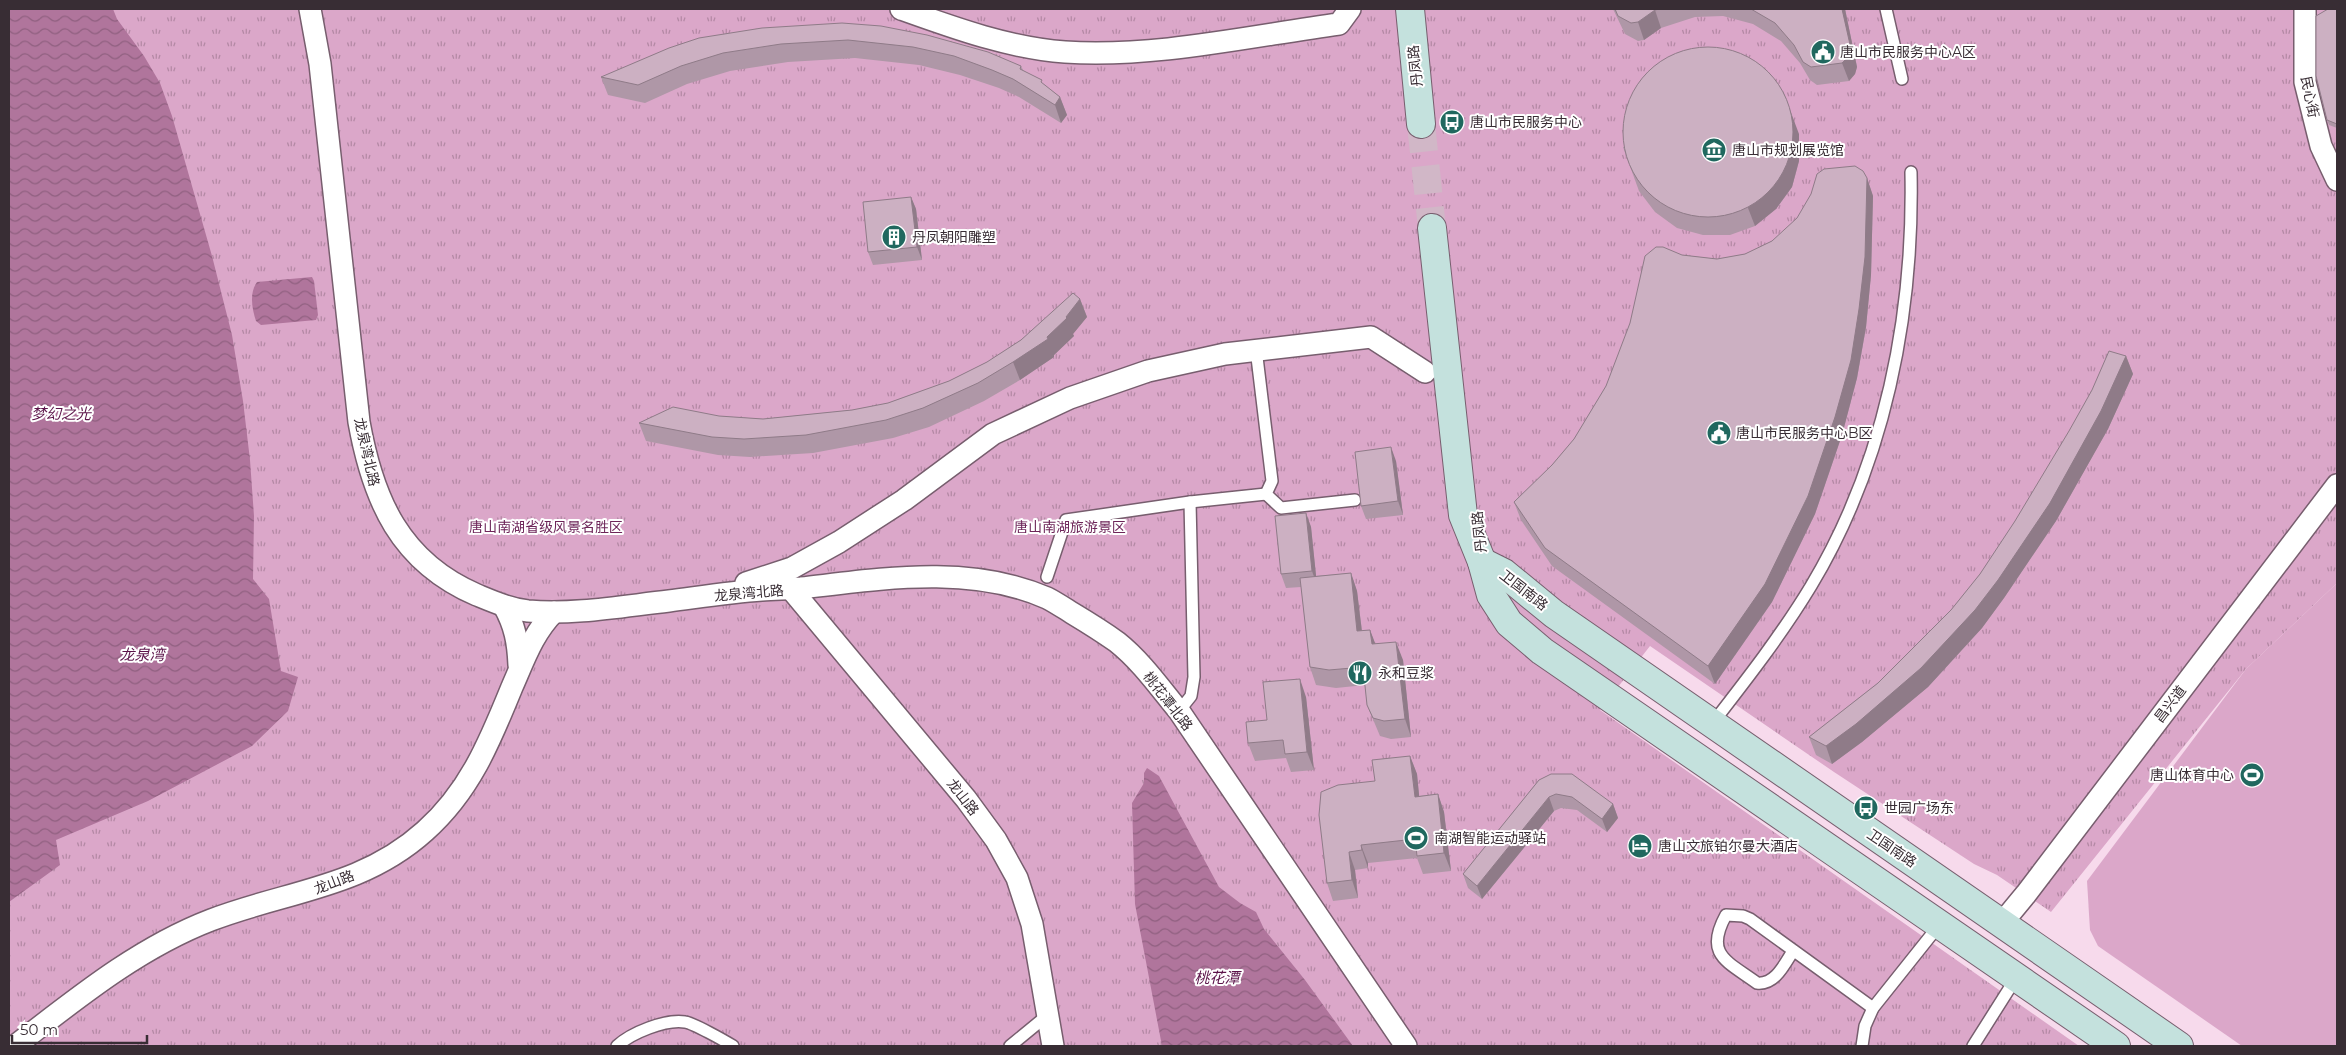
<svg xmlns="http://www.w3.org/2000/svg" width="2346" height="1055" font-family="Montserrat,'Noto Sans SC',sans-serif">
<defs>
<pattern id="grass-tufts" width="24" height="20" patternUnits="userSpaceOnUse" patternTransform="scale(1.25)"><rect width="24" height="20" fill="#dba7c9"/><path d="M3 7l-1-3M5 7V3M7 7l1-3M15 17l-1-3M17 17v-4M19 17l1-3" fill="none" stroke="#b388a4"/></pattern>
<pattern id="water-waves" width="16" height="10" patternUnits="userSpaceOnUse" patternTransform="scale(1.25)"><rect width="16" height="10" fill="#b0759c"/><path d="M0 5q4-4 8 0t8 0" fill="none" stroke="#906080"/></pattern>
</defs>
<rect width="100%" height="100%" fill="#f7daec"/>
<polygon fill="url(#grass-tufts)" points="9,9 2337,9 2337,583 2246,669 2051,912 1997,875 1974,864 1834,772 1650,646 1600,710 2079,1046 9,1046"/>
<polygon fill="#dba7c9" points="2337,583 2337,1046 2242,1046 2098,946 2090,930 2087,881 2246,669"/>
<g fill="url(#water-waves)">
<polygon points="9,9 113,9 117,19 144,56 160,83 172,116 212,256 232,335 243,401 250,460 254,516 253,579 269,599 281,671 298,677 288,711 252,746 148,801 56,840 60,865 9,902"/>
<path d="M312 277 314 281 318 315 316 320 261 325 256 321C252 309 249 293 257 282Z"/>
<polygon points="1147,768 1159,776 1219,887 1240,903 1256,912 1264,929 1305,980 1353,1046 1162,1046 1135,904 1132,803 1144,783 1144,773"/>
</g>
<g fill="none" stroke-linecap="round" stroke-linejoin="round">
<polyline stroke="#d1b7c7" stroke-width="28" stroke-dasharray="28 14" stroke-linecap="butt" points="1421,124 1432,228"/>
<defs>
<g id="lane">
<polyline points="1886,9 1902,79"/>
<polyline points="1256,349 1272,481 1266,494 1281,508 1355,500"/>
<polyline points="1047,577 1066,520 1190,502 1266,494"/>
<polyline points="1179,711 1191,696 1194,677 1190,502"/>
<path d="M1712 724C1747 679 1782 634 1811 586 1885 463 1914 315 1911 172"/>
<path d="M1793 951C1784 965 1775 985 1757 983 1727 961 1704 955 1726 915L1743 916 1750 919 1873 1008"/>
<path d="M617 1046C631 1033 665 1019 685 1022 693 1023 725 1041 733 1046"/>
<polyline points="1010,1046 1049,1014"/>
<polyline points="1862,1046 1865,1026 1873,1008 1940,924"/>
<polyline points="1973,1046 2016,978"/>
</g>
<g id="street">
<path d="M310 9 320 64 359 422C373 500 400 562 477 595 494 602 510 609 528 611 575 615 623 606 669 601 700 597 731 592 762 590 775 589 788 589 801 588 881 579 969 564 1047 598 1055 602 1064 608 1072 613 1087 622 1103 632 1117 642 1141 661 1160 688 1179 711L1406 1046"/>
<path d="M901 9C954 28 1009 48 1065 52 1154 58 1251 36 1339 24L1350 9"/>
<polyline points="2305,9 2305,82 2321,146 2337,180"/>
<polyline points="746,583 792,568 839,542 904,500 993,434 1070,398 1148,371 1225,354 1371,337 1425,372"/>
<polyline points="791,589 966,799 996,840 1017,878 1032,924 1053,1046"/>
<path d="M504 606C515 626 518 642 519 665"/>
<polyline points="2002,923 2026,894 2337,485"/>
<path d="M15 1046C76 999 138 948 211 920 286 891 362 888 425 831 470 791 490 741 512 687 524 660 533 633 554 612"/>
</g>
<g id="secondary">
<polyline points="1410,9 1421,124"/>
<polyline points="1432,228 1463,515 1482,562 1491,595 1509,623 1542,651 2116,1046"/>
<polyline points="1482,562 1504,573 1554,614 2179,1046"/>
</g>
</defs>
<use href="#lane" stroke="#775e6e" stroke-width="14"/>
<use href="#street" stroke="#775e6e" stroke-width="24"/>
<use href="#secondary" stroke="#775e6e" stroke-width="30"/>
<use href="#lane" stroke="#fff" stroke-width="11"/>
<use href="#street" stroke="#fff" stroke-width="21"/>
<use href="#secondary" stroke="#c4e1dd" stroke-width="28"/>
</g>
<g fill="#af97a7">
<polygon points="1613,9 1845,9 1857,67 1855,74 1849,81 1817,85 1810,80 1800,63 1781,41 1753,24 1723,16 1695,17 1661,28 1644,40 1638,41 1625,34"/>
<polygon points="2337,9 2337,128 2329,125 2327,120"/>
<polygon points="842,23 1021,66 1023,70 1043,84 1060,97 1067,115 1061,123 1019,97 999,88 960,75 919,65 855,58 788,62 730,71 687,84 645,103 608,95 601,77"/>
<polygon points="1799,134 1799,161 1792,187 1776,209 1755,226 1730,235 1703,235 1677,228 1655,212 1639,191 1623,147"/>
<polygon points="1867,178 1873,196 1871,275 1866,327 1857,378 1842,435 1815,514 1772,602 1715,684 1552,566 1521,520 1514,502 1552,465 1574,439 1606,386 1682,255 1717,259 1745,254 1772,241"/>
<polygon points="911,197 916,209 922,260 873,265 868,252"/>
<polygon points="1080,299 1087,317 1073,334 1074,336 1054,355 1054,357 1020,380 984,401 929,427 893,438 813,453 750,457 718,455 646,441 639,423 719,416 763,419 852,410 888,403 949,381 987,362 1021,340"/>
<polygon points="2126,356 2133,374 2108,429 2056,521 2004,598 1982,628 1928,687 1862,742 1832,764 1816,755 1809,737 1878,683 1951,610 1980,574"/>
<polygon points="1396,461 1403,515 1366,519 1361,506"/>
<polygon points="1306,513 1311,527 1316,576 1351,573 1357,591 1362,631 1370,630 1375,644 1403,660 1411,737 1391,739 1380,736 1367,705 1365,685 1336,688 1316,685 1310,667 1301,587 1286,588 1281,574"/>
<polygon points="1306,697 1314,770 1291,772 1286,758 1255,761 1248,743 1267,720"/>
<polygon points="1410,756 1417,774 1419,796 1438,794 1444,812 1451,871 1423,874 1417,858 1368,863 1368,868 1355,870 1358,898 1333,901 1327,883 1375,781"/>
<polygon points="1539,780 1613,804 1618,818 1607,832 1577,810 1561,808 1554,811 1482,899 1468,888 1463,874"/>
</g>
<g fill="#8f7b88">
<polygon points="1842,9 1845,9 1857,67 1855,74 1849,81 1842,63"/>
<polygon points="1655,10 1661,28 1644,40 1638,22"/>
<polygon points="1783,91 1799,134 1799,161 1792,187 1776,209 1755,226 1748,208"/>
<polygon points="1060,97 1067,115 1061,123 1055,105"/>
<polygon points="1867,178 1873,196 1871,275 1866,327 1857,378 1842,435 1815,514 1772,602 1715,684 1708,666"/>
<polygon points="911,197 916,209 922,260 917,247"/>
<polygon points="1080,299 1087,317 1073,334 1074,336 1054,355 1054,357 1020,380 1013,362 1047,337 1066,317"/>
<polygon points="2126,356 2133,374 2108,429 2056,521 2004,598 1982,628 1928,687 1862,742 1832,764 1826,746 1921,668"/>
<polygon points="1391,447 1396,461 1403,515 1398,501"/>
<polygon points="1306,513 1311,527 1317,585 1312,571"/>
<polygon points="1351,573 1357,591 1364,649 1357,631"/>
<polygon points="1370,630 1377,648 1372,644"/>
<polygon points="1396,642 1403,660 1411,737 1405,719"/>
<polygon points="1300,679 1306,697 1314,770 1307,752"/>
<polygon points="1410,756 1417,774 1421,815 1415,797"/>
<polygon points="1438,794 1444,812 1451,871 1444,853"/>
<polygon points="1549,797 1554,811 1482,899 1477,886"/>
<polygon points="1613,804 1618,818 1607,832 1602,819"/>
<polygon points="1361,845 1368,863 1368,868 1362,850"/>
<polygon points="1349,852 1355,870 1358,898 1352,880"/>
</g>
<g fill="#ccb0c2" stroke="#8f7b88">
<polygon points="1615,9 1659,9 1655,10 1638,22 1631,23 1618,16"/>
<polygon points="1751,9 1842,9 1851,49 1849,56 1842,63 1811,67 1803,62 1794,45 1775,23"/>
<polygon points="2328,9 2337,9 2337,124 2327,120 2316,76 2316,16"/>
<polygon points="842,23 881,26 927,35 988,52 1021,66 1020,69 1042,80 1041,82 1060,97 1055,105 1013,79 992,70 954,56 913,47 848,40 781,44 723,53 681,66 638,85 601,77 669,48 699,38 762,28"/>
<circle cx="1708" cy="132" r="85"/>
<polygon points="1855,166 1863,171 1867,178 1865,257 1859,309 1851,360 1835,417 1808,496 1765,584 1708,666 1545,548 1514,502 1552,465 1574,439 1606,386 1630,323 1645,256 1656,247 1663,247 1682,255 1717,259 1745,254 1772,241 1797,218 1811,194 1817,174 1824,169"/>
<polygon points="911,197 917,247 868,252 863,202"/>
<polygon points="1073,293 1080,299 1066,317 1067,318 1047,337 1048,339 1013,362 978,383 923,408 886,420 806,435 744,439 712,437 639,423 673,407 719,416 763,419 852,410 888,403 949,381 987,362 1021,340"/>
<polygon points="2109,351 2126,356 2101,411 2050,503 1998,580 1975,610 1921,668 1856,724 1826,746 1809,737 1878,683 1951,610 1980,574 2015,521 2069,431 2092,390"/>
<polygon points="1391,447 1398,501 1361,506 1355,452"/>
<polygon points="1306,513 1312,571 1281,574 1275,516"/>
<polygon points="1351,573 1357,631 1370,630 1372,644 1396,642 1405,719 1384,721 1373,718 1367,705 1363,667 1329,670 1310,667 1300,578"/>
<polygon points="1300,679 1307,752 1285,754 1283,740 1248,743 1246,722 1267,720 1263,682"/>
<polygon points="1410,756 1415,797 1438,794 1444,853 1417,856 1415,839 1361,845 1362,850 1349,852 1352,880 1327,883 1319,815 1321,792 1338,785 1375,781 1372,760"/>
<polygon points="1551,774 1572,774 1613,804 1602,819 1572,797 1556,794 1549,797 1477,886 1463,874 1539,780"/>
</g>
<defs>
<symbol id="civic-disc" viewBox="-11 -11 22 22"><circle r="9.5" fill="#20685f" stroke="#fff"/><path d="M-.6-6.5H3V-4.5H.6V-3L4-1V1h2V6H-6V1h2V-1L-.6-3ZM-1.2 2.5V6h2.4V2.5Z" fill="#fff"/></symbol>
<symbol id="bus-disc" viewBox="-11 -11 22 22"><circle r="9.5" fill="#20685f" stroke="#fff"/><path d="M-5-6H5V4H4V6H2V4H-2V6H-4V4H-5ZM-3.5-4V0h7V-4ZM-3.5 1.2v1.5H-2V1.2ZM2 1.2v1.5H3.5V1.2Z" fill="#fff"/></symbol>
<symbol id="museum-disc" viewBox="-11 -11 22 22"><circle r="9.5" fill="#20685f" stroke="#fff"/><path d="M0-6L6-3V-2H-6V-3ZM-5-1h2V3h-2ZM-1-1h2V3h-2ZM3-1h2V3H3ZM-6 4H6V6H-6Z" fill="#fff"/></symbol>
<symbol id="building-disc" viewBox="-11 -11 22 22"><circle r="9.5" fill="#20685f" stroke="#fff"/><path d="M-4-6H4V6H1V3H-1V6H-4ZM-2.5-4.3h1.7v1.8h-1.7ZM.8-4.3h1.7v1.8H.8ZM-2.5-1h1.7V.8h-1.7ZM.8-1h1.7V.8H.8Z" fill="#fff"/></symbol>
<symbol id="restaurant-disc" viewBox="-11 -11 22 22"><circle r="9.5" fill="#20685f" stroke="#fff"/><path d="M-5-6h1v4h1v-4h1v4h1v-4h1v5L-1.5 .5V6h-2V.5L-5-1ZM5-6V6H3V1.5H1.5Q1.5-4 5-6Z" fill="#fff"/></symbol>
<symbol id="stadium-disc" viewBox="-11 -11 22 22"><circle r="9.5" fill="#20685f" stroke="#fff"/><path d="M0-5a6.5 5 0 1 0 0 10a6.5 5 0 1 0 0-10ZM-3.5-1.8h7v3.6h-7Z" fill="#fff"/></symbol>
<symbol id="hotel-disc" viewBox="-11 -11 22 22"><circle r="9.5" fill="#20685f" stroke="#fff"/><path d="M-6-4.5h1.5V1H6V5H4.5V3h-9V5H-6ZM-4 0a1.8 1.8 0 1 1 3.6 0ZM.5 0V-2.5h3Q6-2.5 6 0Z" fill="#fff"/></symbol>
</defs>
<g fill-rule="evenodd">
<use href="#civic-disc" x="1809" y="38" width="28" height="28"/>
<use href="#bus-disc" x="1438" y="108" width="28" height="28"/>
<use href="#museum-disc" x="1700" y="136" width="28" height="28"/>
<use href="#building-disc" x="880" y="223" width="28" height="28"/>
<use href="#civic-disc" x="1705" y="419" width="28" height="28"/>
<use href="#restaurant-disc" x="1346" y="659" width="28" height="28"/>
<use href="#stadium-disc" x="2238" y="761" width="28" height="28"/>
<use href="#bus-disc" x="1852" y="794" width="28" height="28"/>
<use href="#stadium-disc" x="1402" y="824" width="28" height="28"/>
<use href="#hotel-disc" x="1626" y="832" width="28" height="28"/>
</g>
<g text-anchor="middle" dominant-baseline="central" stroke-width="4" stroke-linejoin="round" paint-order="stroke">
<g font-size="14" fill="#382d34" stroke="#fff" text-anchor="start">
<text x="1840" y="52">唐山市民服务中心A区</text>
<text x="1470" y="122">唐山市民服务中心</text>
<text x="1732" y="150">唐山市规划展览馆</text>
<text x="912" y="237">丹凤朝阳雕塑</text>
<text x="1736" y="433">唐山市民服务中心B区</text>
<text x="1378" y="673">永和豆浆</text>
<text x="2234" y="775" text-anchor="end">唐山体育中心</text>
<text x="1884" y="808">世园广场东</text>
<text x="1434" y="838">南湖智能运动驿站</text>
<text x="1658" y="846">唐山文旅铂尔曼大酒店</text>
</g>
<g font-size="14" fill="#382d34" stroke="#fff">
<text transform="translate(1415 66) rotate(-96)">丹凤路</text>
<text transform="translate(2310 97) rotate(79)">民心街</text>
<text transform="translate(367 452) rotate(77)">龙泉湾北路</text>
<text transform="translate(1479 532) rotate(-96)">丹凤路</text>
<text transform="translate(1524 590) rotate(38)">卫国南路</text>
<text transform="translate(749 593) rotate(-5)">龙泉湾北路</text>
<text transform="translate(1168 701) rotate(52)">桃花潭北路</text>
<text transform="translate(2170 704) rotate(-53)">昌兴道</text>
<text transform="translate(963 797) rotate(52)">龙山路</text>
<text transform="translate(1892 848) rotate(34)">卫国南路</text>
<text transform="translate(334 882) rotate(-21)">龙山路</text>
</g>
<g font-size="14" fill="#6d2559" stroke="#fff">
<text x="546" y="527">唐山南湖省级风景名胜区</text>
<text x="1070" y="527">唐山南湖旅游景区</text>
</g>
<g font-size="15" font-style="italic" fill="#5c144a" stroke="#fff">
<text x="61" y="413">梦幻之光</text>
<text x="142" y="654">龙泉湾</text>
<text x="1217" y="977">桃花潭</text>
</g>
</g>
<rect width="2346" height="1055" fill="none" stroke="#382d34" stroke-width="20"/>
<path d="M12 1035v8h135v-8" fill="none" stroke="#382d34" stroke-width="2.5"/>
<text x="20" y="1035" font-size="15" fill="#382d34" stroke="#ffffff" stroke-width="4" paint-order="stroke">50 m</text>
</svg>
